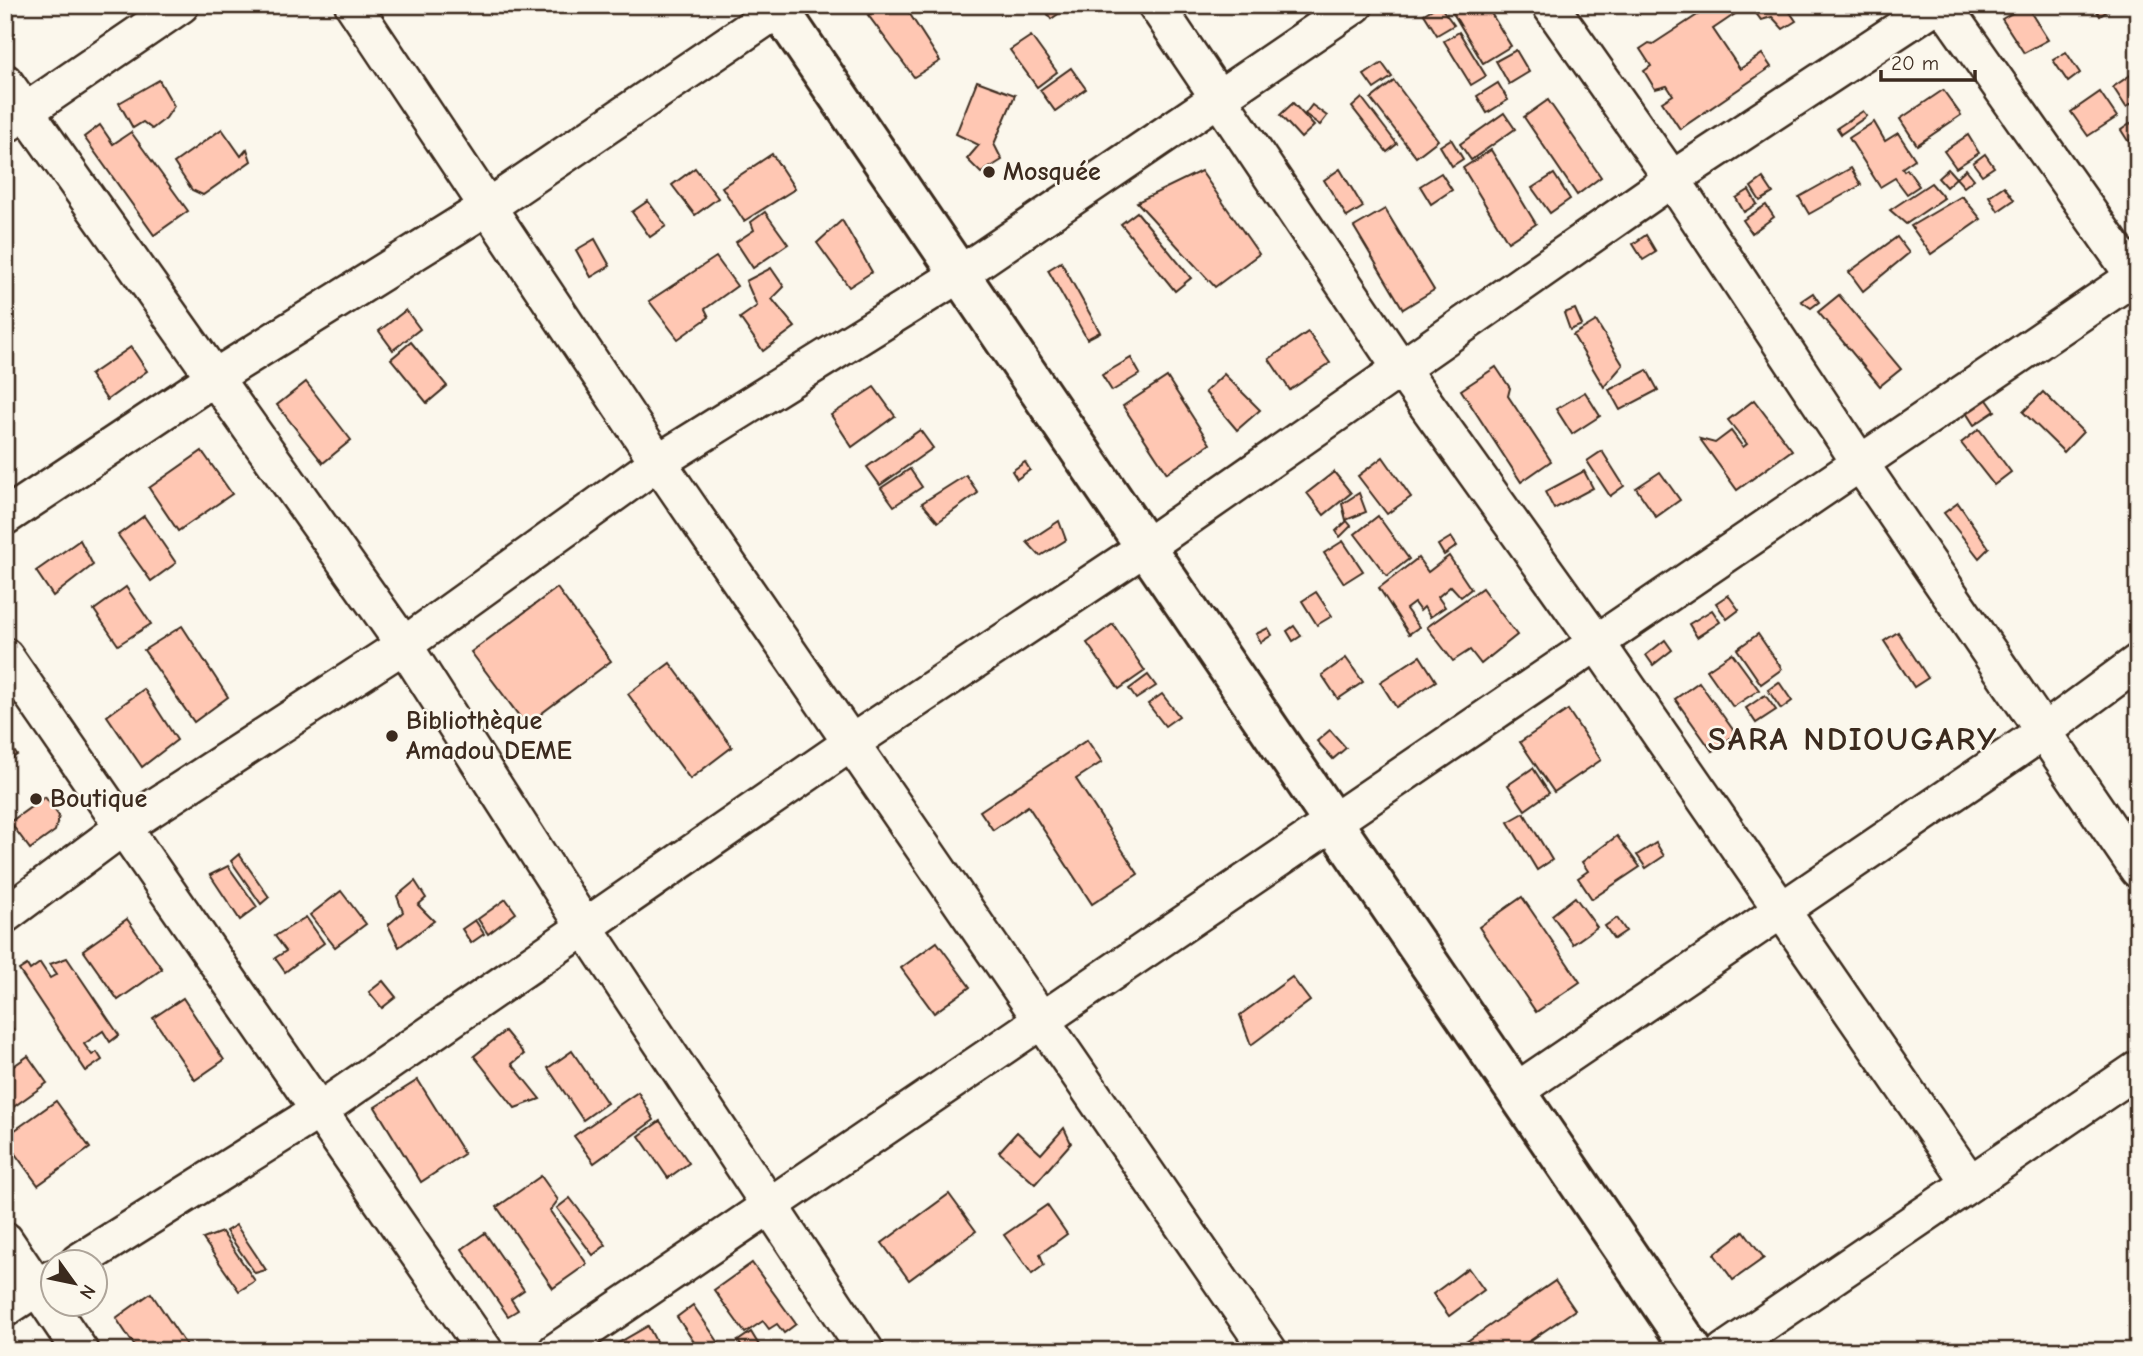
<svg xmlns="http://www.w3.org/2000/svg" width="2143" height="1356" font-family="'Comic Neue',sans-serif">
<rect width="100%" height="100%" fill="#fbf7ec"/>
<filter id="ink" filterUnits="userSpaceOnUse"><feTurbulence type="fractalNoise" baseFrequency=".0143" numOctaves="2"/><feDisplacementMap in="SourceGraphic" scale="14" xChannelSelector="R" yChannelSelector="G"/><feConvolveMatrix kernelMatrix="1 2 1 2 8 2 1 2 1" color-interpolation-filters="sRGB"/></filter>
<g filter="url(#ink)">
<g fill="#ffc7b3" stroke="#3b2a1e" stroke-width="2">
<polygon points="887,5 904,5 940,61 914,77 868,15"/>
<polygon points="1042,5 1071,5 1051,19"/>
<polygon points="1439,5 1454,25 1437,35 1424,14"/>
<polygon points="1455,5 1486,5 1511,46 1483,63 1450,8"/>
<polygon points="1706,5 1742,5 1744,8 1713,29 1740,69 1762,54 1771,67 1680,129 1662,102 1673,95 1667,86 1655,89 1644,71 1651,66 1640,49 1649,43 1653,44 1708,8"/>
<polygon points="1750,5 1785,5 1796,21 1783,29 1772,17 1761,20"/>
<polygon points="2026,5 2048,40 2024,53 2002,19"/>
<polygon points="2093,5 2116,5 2100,16"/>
<polygon points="1459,32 1486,76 1471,85 1444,41"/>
<polygon points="1031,36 1057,72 1037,87 1010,50"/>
<polygon points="1516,50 1529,72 1509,84 1496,61"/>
<polygon points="2066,52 2080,73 2068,82 2053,60"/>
<polygon points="1382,63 1392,77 1374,89 1364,75"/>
<polygon points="1071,68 1086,89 1055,111 1040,90"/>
<polygon points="2138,70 2138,100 2126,107 2113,87"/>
<polygon points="159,80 174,106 166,118 152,129 143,122 133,128 119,103"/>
<polygon points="977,81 1015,95 994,144 1002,160 981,173 967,159 979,145 956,134"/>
<polygon points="1394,81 1438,140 1416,157 1371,99"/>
<polygon points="1498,83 1508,100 1487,113 1477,96"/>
<polygon points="1943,90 1961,115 1917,145 1900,119"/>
<polygon points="2100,92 2117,117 2088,136 2071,112"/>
<polygon points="1362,98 1397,144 1387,152 1352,107"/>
<polygon points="1548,100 1601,177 1577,195 1524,117"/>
<polygon points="1293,103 1314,126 1301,138 1280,115"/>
<polygon points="1312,105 1327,116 1320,125 1305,114"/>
<polygon points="1863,111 1867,116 1841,134 1837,128"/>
<polygon points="1504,113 1515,129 1471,160 1460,144"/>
<polygon points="2137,119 2138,135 2128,141 2121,130"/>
<polygon points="1874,122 1885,141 1898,133 1915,159 1902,168 1904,171 1907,169 1919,186 1907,194 1895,178 1880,187 1849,138"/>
<polygon points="100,125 113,144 131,132 188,211 154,235 84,137"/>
<polygon points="222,129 241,156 247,149 251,161 203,195 192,190 174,163"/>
<polygon points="1968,135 1979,153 1956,168 1944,151"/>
<polygon points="1451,139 1463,159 1452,166 1440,146"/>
<polygon points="1491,150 1536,224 1508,242 1463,168"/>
<polygon points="772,154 795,189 744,221 722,187"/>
<polygon points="1985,154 1994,167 1982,175 1973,163"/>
<polygon points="695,168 718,198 695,215 672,185"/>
<polygon points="1851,168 1861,185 1809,214 1799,197"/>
<polygon points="1340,169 1363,207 1347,217 1324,180"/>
<polygon points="1948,169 1956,178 1946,187 1938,178"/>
<polygon points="1966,169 1974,179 1964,187 1956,178"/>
<polygon points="1201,171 1259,254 1215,287 1137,202"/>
<polygon points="1441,173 1452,190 1431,204 1420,186"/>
<polygon points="1554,174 1570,199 1550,213 1532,188"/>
<polygon points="1763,178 1773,193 1760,201 1751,187"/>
<polygon points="1931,183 1944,198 1906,224 1890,210"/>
<polygon points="2004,186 2014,200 1998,211 1989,196"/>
<polygon points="1749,190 1757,204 1744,212 1736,198"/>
<polygon points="1962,196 1981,219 1931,254 1911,226"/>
<polygon points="648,201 666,226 650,237 632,212"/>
<polygon points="1766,205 1774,217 1752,233 1743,220"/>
<polygon points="1385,209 1434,290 1403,309 1354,227"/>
<polygon points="765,212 788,244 753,268 736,242 754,230 751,222"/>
<polygon points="1137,212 1191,278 1175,291 1121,224"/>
<polygon points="842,220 872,272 849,287 817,243"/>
<polygon points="1646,235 1656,252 1643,260 1633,244"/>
<polygon points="1897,237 1909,253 1863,291 1849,272"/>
<polygon points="595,239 610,266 591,277 576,250"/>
<polygon points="716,257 737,286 705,309 709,317 678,339 649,301"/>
<polygon points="1061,262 1100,332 1087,339 1048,270"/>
<polygon points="771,268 784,287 772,299 795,327 763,351 740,318 757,306 746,281"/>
<polygon points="1813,293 1819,302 1811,308 1801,301"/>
<polygon points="1839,295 1901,369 1880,386 1818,312"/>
<polygon points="1575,309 1582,325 1570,330 1564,313"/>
<polygon points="406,310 420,329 393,350 379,331"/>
<polygon points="1596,321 1623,365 1604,387 1573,335"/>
<polygon points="1308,332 1330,363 1290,390 1269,359"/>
<polygon points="411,342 447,386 427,403 391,359"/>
<polygon points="131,347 147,371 107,400 90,375"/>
<polygon points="1131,358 1140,374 1112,391 1102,375"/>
<polygon points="1496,367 1510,388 1508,396 1551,461 1521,482 1461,390"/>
<polygon points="1647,370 1658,390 1620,410 1609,390"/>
<polygon points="1224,374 1260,410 1237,430 1205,392"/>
<polygon points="1167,377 1210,444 1167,473 1123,406"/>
<polygon points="306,382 351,440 323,463 277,405"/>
<polygon points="874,387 895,416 852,447 831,415"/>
<polygon points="1585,392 1600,416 1572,434 1556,409"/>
<polygon points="2043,392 2083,432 2064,452 2023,412"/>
<polygon points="1985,397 1995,411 1974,425 1965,411"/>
<polygon points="1754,400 1792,450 1737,490 1700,439 1715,443 1731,431 1743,447 1747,444 1728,420"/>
<polygon points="1979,429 2011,472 1994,485 1961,443"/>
<polygon points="920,430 933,448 880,485 867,467"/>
<polygon points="202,451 232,494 178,531 149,488"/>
<polygon points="1602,451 1624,486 1610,496 1587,461"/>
<polygon points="1383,457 1411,497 1387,514 1358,476"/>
<polygon points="1025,462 1030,470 1017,479 1012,471"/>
<polygon points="910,469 922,487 894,506 881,488"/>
<polygon points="1584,471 1593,488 1554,509 1545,492"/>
<polygon points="1334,472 1351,493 1324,515 1307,493"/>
<polygon points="1660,472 1680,500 1656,517 1636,488"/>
<polygon points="966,475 978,493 938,522 922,503"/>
<polygon points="1359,493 1366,512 1346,520 1342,504"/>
<polygon points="1958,503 1989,548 1979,558 1944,513"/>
<polygon points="144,516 176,563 151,581 118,535"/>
<polygon points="1378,516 1409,559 1387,576 1355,534"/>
<polygon points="1059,521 1066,540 1040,556 1027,542"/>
<polygon points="1347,521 1351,526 1340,537 1336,531"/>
<polygon points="1451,537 1457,546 1444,555 1438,545"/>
<polygon points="80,540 93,565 53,596 36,571"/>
<polygon points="1343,541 1363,571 1344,583 1324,553"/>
<polygon points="1449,556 1471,589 1461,597 1451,586 1438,597 1445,607 1430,617 1424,607 1420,611 1414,603 1406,609 1419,627 1409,634 1379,588 1418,558 1428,572"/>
<polygon points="126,587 151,624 118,645 94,610"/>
<polygon points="557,588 611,661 526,725 471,652"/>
<polygon points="1482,588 1517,635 1481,664 1470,650 1453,661 1427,627"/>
<polygon points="1316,592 1332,616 1317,625 1302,601"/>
<polygon points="1728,595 1739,610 1727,619 1716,603"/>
<polygon points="1712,610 1720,622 1697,637 1689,624"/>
<polygon points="1113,624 1145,671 1119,689 1087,643"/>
<polygon points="182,626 228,697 194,722 144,650"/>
<polygon points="1294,626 1301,636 1293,641 1287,631"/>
<polygon points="1268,628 1272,635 1261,642 1256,634"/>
<polygon points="1898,632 1928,678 1914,687 1884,641"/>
<polygon points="1758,634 1782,669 1761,684 1737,649"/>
<polygon points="1665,640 1672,650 1653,665 1646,655"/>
<polygon points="1732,653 1759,690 1733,707 1707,670"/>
<polygon points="1420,656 1436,681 1396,707 1380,682"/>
<polygon points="1346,658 1363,682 1338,699 1322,675"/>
<polygon points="670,663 732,747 690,779 628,694"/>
<polygon points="1148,675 1156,686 1136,699 1129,689"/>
<polygon points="1699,682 1736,734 1712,751 1675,699"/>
<polygon points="1779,682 1792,701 1781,709 1768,690"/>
<polygon points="144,689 177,740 142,767 107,716"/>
<polygon points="1162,694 1179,716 1165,726 1148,704"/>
<polygon points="1765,695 1776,710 1756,723 1746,708"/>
<polygon points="1568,710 1601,760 1554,792 1520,742"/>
<polygon points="1330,730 1346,748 1333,759 1317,741"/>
<polygon points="5,739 17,755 5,763"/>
<polygon points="1087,740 1102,762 1076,779 1138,874 1092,904 1028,806 993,830 980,811"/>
<polygon points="1533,768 1549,793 1525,810 1508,785"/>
<polygon points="45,797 59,816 55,831 30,849 10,822"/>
<polygon points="1524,813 1552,860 1537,870 1508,822"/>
<polygon points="1617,836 1640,867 1592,899 1578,878 1588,871 1582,862"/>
<polygon points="1656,843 1664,856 1646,868 1637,855"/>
<polygon points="239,854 269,897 261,904 231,861"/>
<polygon points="228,866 257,907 240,920 210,875"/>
<polygon points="415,881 426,898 418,905 434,921 399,947 388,925 403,912 397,896"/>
<polygon points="341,891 366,924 335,947 310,915"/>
<polygon points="1522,897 1580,982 1536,1012 1479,927"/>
<polygon points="1575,897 1597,927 1573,944 1552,915"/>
<polygon points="506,899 516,913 488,934 478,919"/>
<polygon points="306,917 324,943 285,972 275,958 286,951 275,936"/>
<polygon points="1617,918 1626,931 1614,939 1605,926"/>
<polygon points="127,919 162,969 118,1000 83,950"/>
<polygon points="475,920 484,934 471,943 462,929"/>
<polygon points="937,942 970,987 934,1013 901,968"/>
<polygon points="67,958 119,1035 110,1042 103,1031 84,1044 92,1055 97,1052 102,1060 86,1071 19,970 27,965 30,970 40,963 50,978 57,974 50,964"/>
<polygon points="1292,977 1310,1001 1251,1045 1240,1015"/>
<polygon points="383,981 396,997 382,1008 369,992"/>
<polygon points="183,998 224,1060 195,1080 153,1018"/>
<polygon points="5,1018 13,1029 5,1035"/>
<polygon points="505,1031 524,1054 512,1064 540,1099 515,1108 474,1056"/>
<polygon points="572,1051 607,1103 583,1120 548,1068"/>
<polygon points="28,1056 47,1083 5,1113 5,1072"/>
<polygon points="418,1080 464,1154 421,1182 375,1107"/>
<polygon points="638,1092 654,1120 594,1163 574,1136"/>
<polygon points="56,1101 90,1148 38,1185 5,1140 5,1120 15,1130"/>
<polygon points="660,1121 689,1163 668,1178 639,1136"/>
<polygon points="1064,1128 1071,1143 1035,1184 999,1152 1017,1132 1041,1154"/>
<polygon points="541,1176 558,1200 550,1211 587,1264 553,1288 497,1207"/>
<polygon points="949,1194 976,1231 909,1280 882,1243"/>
<polygon points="570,1198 606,1245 593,1255 557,1208"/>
<polygon points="1047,1205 1067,1234 1040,1254 1044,1265 1032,1274 1004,1235"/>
<polygon points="236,1225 266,1270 255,1273 226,1231"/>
<polygon points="1744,1231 1764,1258 1733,1280 1714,1254"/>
<polygon points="222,1232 255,1281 239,1291 203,1239"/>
<polygon points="485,1233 524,1290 511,1299 518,1310 508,1316 462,1249"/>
<polygon points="752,1263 796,1324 784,1333 777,1324 769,1329 763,1321 745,1333 714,1290"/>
<polygon points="1468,1268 1484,1290 1449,1316 1433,1294"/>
<polygon points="1555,1281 1575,1310 1515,1351 1468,1351 1463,1344"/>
<polygon points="151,1293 190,1351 138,1351 116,1318"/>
<polygon points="693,1305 719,1343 709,1351 700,1351 677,1317"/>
<polygon points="648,1326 661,1351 618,1351 615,1345"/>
<polygon points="751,1332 760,1347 745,1351 738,1341"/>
<polygon points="1606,1344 1610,1351 1597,1351"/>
</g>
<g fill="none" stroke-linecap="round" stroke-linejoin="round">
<defs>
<g id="minor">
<polyline points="353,5 658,462 1269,1351"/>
<polyline points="1156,5 1401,369 1597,643 1970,1183"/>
<polyline points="1550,5 1672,179 1860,463 2138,870"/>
<polyline points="1943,5 2138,282"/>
<polyline points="5,82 404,645 586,929 866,1351"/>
<polyline points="7,124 181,5"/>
<polyline points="5,517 215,377 489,206 779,9 777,5"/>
<polyline points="5,656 485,1351"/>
<polyline points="5,915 122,828 404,645 658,462 960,274 1355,5"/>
<polyline points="1516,1091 2043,732 2138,662"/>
<polyline points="5,1240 80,1351"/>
<polyline points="78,1262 320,1110 851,743 1147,546 1672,179 1936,5"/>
<polyline points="5,1309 52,1278"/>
<polyline points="556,1351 2138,274"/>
<polyline points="1724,1351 2138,1069"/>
</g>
<polyline id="tertiary" points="784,5 779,9 1693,1351"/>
</defs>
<use href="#minor" stroke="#3b2a1e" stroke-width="40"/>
<use href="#tertiary" stroke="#3b2a1e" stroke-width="44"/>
<use href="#minor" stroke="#fbf7ec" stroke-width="35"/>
<use href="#tertiary" stroke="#fbf7ec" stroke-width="38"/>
</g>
</g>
<g fill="#3b2a1e" stroke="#fbf7ec" stroke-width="2.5">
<circle cx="989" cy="172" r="7"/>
<circle cx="392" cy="736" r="7"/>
<circle cx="36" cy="799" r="7"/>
</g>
<g text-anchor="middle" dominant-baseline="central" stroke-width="5" stroke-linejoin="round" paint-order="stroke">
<g font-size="26" font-weight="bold" fill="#3b2a1e" stroke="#fbf7ec" text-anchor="start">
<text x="1003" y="172">Mosquée</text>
<text x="406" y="721">Bibliothèque<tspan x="406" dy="30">Amadou DEME</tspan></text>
<text x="50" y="799">Boutique</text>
</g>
<g font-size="33" font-weight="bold" letter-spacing="2" fill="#3b2a1e" stroke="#fbf7ec">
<text x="1853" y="739">SARA NDIOUGARY</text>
</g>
</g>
<rect width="2143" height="1356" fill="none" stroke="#fbf7ec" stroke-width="28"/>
<rect x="14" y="14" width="2115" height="1328" fill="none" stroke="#3b2a1e" stroke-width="2.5" filter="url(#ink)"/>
<g transform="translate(74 1283) rotate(123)"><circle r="33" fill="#fbf7ec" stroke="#aea59a" stroke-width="2"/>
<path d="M0-5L12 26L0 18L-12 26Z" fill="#3b2a1e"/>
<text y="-10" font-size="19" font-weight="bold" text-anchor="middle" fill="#3b2a1e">N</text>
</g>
<path d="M1881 70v10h94v-10" fill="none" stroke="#3b2a1e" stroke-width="3.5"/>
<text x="1891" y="70" font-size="21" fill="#3b2a1e" stroke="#fbf7ec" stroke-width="5" paint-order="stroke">20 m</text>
</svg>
